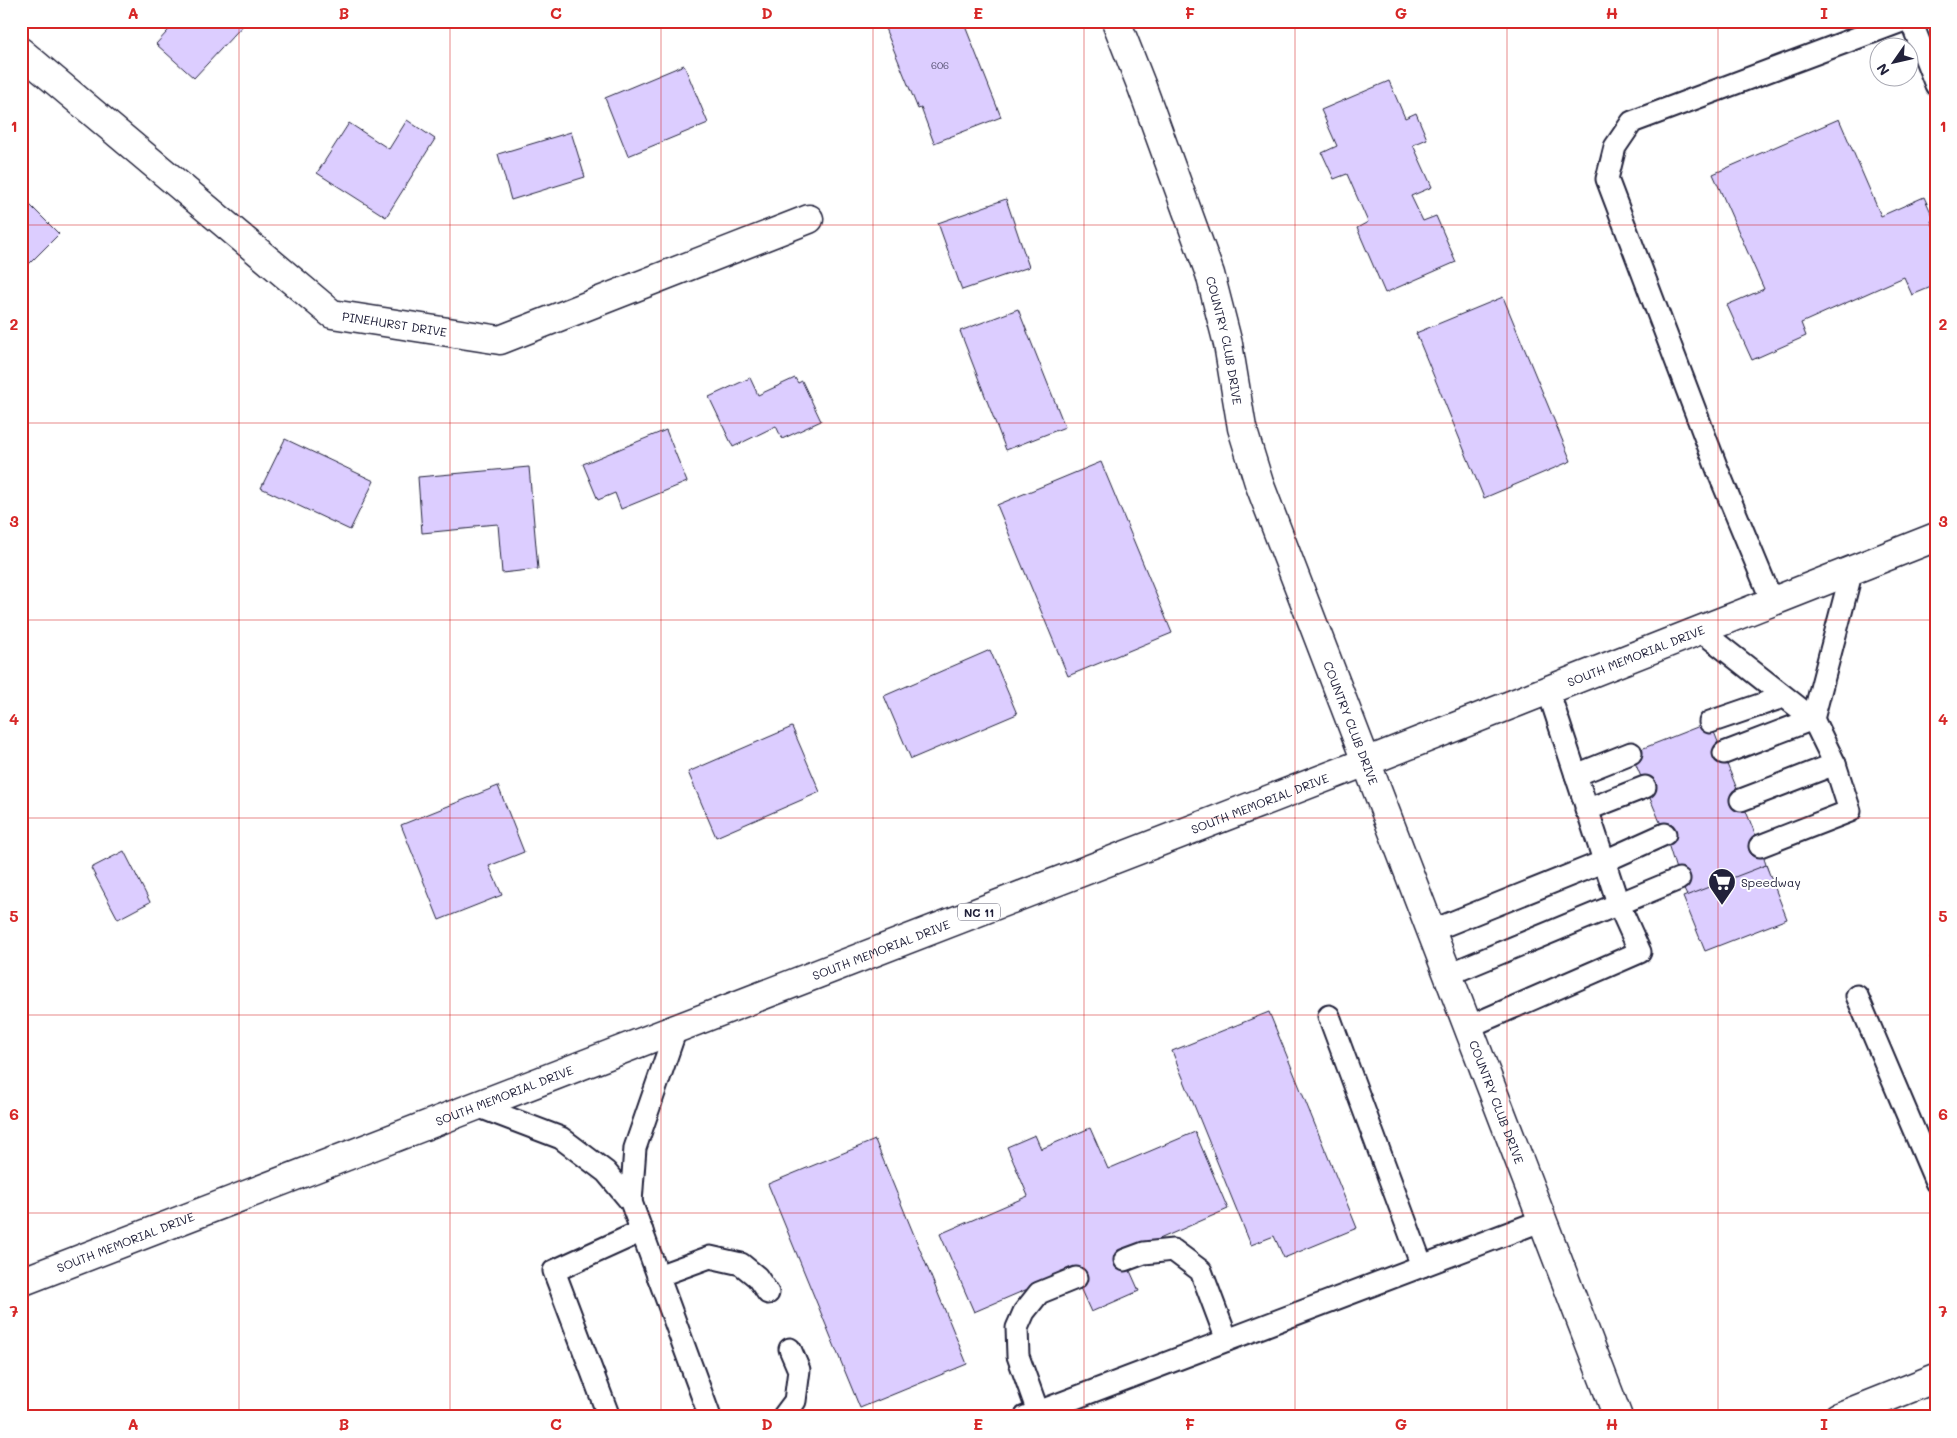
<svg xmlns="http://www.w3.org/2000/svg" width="1957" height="1438" font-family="Mali,sans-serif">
<rect width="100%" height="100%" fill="#fff"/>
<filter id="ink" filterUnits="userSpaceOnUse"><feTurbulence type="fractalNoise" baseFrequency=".02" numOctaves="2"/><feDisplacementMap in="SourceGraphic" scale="10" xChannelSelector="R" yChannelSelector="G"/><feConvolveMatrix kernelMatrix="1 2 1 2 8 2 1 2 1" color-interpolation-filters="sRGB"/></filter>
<g filter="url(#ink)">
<g fill="#dccdff" stroke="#22223b">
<polygon points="177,21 247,21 194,78 156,44"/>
<polygon points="882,21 963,21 1001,117 934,143 921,108 918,109"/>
<polygon points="684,65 708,123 628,156 605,98"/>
<polygon points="1389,81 1405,118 1416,113 1427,139 1413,145 1432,187 1411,196 1423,221 1436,216 1456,262 1385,293 1357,228 1368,222 1347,174 1334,179 1322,153 1337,146 1321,110"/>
<polygon points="1839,119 1881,216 1924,197 1934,219 1931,221 1936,232 1936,285 1912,295 1904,277 1801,323 1806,336 1752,360 1727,305 1764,289 1713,174"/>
<polygon points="407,120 435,139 386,217 317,173 349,123 389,149"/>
<polygon points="571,132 585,177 511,200 498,154"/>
<polygon points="21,196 59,234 21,272"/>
<polygon points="1006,199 1029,267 962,290 938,223"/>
<polygon points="1503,297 1571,461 1484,498 1416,333"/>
<polygon points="1018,309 1065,427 1006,450 960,331"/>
<polygon points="750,378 758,395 795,378 798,383 802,381 821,421 782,439 776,426 733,447 709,397"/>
<polygon points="666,430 687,482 621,509 615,493 598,500 583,464"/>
<polygon points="285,439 374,481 350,530 261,488"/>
<polygon points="1101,462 1172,633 1068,676 997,505"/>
<polygon points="529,467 538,569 502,573 498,524 474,526 474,528 422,533 418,477"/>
<polygon points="990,650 1017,714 911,759 884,696"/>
<polygon points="1710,722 1760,846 1768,871 1690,902 1679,879 1665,834 1631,753"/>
<polygon points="792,727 820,792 716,837 688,772"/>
<polygon points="498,786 524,852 489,866 502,895 439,920 401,825"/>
<polygon points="124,851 150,902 118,919 91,868"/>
<polygon points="1766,865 1787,919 1705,951 1683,897"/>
<polygon points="1936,954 1936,969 1930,957"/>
<polygon points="1269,1012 1357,1228 1284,1258 1274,1236 1251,1245 1172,1051"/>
<polygon points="1090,1128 1108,1169 1195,1132 1228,1209 1123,1255 1139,1291 1091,1312 1072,1270 974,1312 940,1234 1028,1196 1007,1147 1035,1135 1041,1149"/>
<polygon points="875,1140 967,1364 860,1408 768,1184"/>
</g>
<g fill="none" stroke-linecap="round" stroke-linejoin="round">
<defs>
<g id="service">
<polyline points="1911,21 1936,85"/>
<polyline points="1772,601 1718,471 1607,179 1615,147 1632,122 1902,21"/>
<polyline points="1700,630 1813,719 1835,764 1850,811 1760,846"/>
<polyline points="1710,722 1783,697"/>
<polyline points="1724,753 1813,719 1852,570"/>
<polyline points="1576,775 1631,753"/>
<polyline points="1741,800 1835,764"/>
<polyline points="1586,810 1645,787"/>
<polyline points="1431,931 1605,861 1665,834"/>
<polyline points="1447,975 1679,879"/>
<polyline points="1857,996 1936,1182"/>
<polyline points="1329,1016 1422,1266"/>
<polyline points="1468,1027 1640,952 1618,903 1548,690"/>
<polyline points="477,1106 561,1138 606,1172 631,1202 710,1417"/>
<polyline points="631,1202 635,1148 676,1029"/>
<polyline points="1125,1260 1144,1253 1173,1250 1201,1271 1227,1340"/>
<polyline points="658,1276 710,1257 741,1264 757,1277 768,1293"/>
<polyline points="1038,1412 1018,1356 1017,1328 1024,1312 1039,1293 1076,1278"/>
<polyline points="609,1417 554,1271 642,1231"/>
<polyline points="783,1417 795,1401 799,1370 790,1349"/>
<polyline points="1025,1417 1543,1220"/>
</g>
<g id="minor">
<path id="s1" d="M1116 21 1142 87 1210 274 1228 344 1242 428 1259 483 1618 1417"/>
<path id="s2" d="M21 52 332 314 500 340 809 219"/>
<polyline points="1838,1417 1936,1378"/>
</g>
<g id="primary">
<path id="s3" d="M21 1282 1366 762 1936 537"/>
</g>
</defs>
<use href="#service" stroke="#22223b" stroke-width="25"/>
<use href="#minor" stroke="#22223b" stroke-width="31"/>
<use href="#primary" stroke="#22223b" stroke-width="31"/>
<use href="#service" stroke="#fff" stroke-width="21"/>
<use href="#minor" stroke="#fff" stroke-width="28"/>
<use href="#primary" stroke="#fff" stroke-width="28"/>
</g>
</g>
<path fill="none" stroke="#d62828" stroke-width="1" stroke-opacity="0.55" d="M239 21V1417M450 21V1417M661 21V1417M873 21V1417M1084 21V1417M1295 21V1417M1507 21V1417M1718 21V1417M21 225H1936M21 423H1936M21 620H1936M21 818H1936M21 1015H1936M21 1213H1936"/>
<defs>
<symbol id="supermarket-pin" viewBox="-11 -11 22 30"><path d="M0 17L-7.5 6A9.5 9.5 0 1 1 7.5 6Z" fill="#22223b" stroke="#fff"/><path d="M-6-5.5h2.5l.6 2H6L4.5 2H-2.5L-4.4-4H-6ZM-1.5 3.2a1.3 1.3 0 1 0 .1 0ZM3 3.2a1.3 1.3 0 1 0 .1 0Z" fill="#fff"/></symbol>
</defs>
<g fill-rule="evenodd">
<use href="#supermarket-pin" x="1706" y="866" width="32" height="43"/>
</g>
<g text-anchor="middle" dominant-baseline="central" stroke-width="4" stroke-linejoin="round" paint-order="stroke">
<g font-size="10" fill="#504d6c">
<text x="940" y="65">606</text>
</g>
<rect fill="#fff" stroke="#646476" stroke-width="1" x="958" y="903.5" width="42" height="17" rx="4"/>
<g font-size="11" font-weight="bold" fill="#22223b">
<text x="979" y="912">NC 11</text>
</g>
<g font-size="12" fill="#22223b" stroke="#fff">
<text stroke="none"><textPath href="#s2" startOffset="470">PINEHURST DRIVE</textPath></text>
<text stroke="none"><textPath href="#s1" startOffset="338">COUNTRY CLUB DRIVE</textPath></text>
<text stroke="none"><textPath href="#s3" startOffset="1732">SOUTH MEMORIAL DRIVE</textPath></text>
<text stroke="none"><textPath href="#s1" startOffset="742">COUNTRY CLUB DRIVE</textPath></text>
<text stroke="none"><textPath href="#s3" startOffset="1328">SOUTH MEMORIAL DRIVE</textPath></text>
<text stroke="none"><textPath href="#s3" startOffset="922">SOUTH MEMORIAL DRIVE</textPath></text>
<text stroke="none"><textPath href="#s3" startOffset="518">SOUTH MEMORIAL DRIVE</textPath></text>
<text stroke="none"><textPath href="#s1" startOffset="1148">COUNTRY CLUB DRIVE</textPath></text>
<text stroke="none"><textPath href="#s3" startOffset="112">SOUTH MEMORIAL DRIVE</textPath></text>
</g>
<g font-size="12" fill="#22223b" stroke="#fff" text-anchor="start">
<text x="1741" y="882">Speedway</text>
</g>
</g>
<rect width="1957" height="1438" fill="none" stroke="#fff" stroke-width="55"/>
<g transform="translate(1894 62) rotate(236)"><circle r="24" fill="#ffffff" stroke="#a7a7b1"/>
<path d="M0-4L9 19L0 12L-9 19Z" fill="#22223b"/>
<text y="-8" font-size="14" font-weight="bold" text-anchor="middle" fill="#22223b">N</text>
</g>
<rect x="28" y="28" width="1902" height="1382" fill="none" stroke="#d62828" stroke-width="2"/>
<g font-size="16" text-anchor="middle" font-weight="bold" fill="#d62828">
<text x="133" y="19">A</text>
<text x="344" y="19">B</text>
<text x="556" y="19">C</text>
<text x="767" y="19">D</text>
<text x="978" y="19">E</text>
<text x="1190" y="19">F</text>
<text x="1401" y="19">G</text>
<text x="1612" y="19">H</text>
<text x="1824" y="19">I</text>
<text x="14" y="132">1</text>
<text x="1943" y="132">1</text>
<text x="14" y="330">2</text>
<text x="1943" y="330">2</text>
<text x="14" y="527">3</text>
<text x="1943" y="527">3</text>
<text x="14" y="725">4</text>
<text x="1943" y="725">4</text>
<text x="14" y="922">5</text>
<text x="1943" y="922">5</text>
<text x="14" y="1120">6</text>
<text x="1943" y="1120">6</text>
<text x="14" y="1317">7</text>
<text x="1943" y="1317">7</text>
<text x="133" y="1430">A</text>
<text x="344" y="1430">B</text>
<text x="556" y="1430">C</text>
<text x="767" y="1430">D</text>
<text x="978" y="1430">E</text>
<text x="1190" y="1430">F</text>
<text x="1401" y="1430">G</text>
<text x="1612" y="1430">H</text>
<text x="1824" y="1430">I</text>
</g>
</svg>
